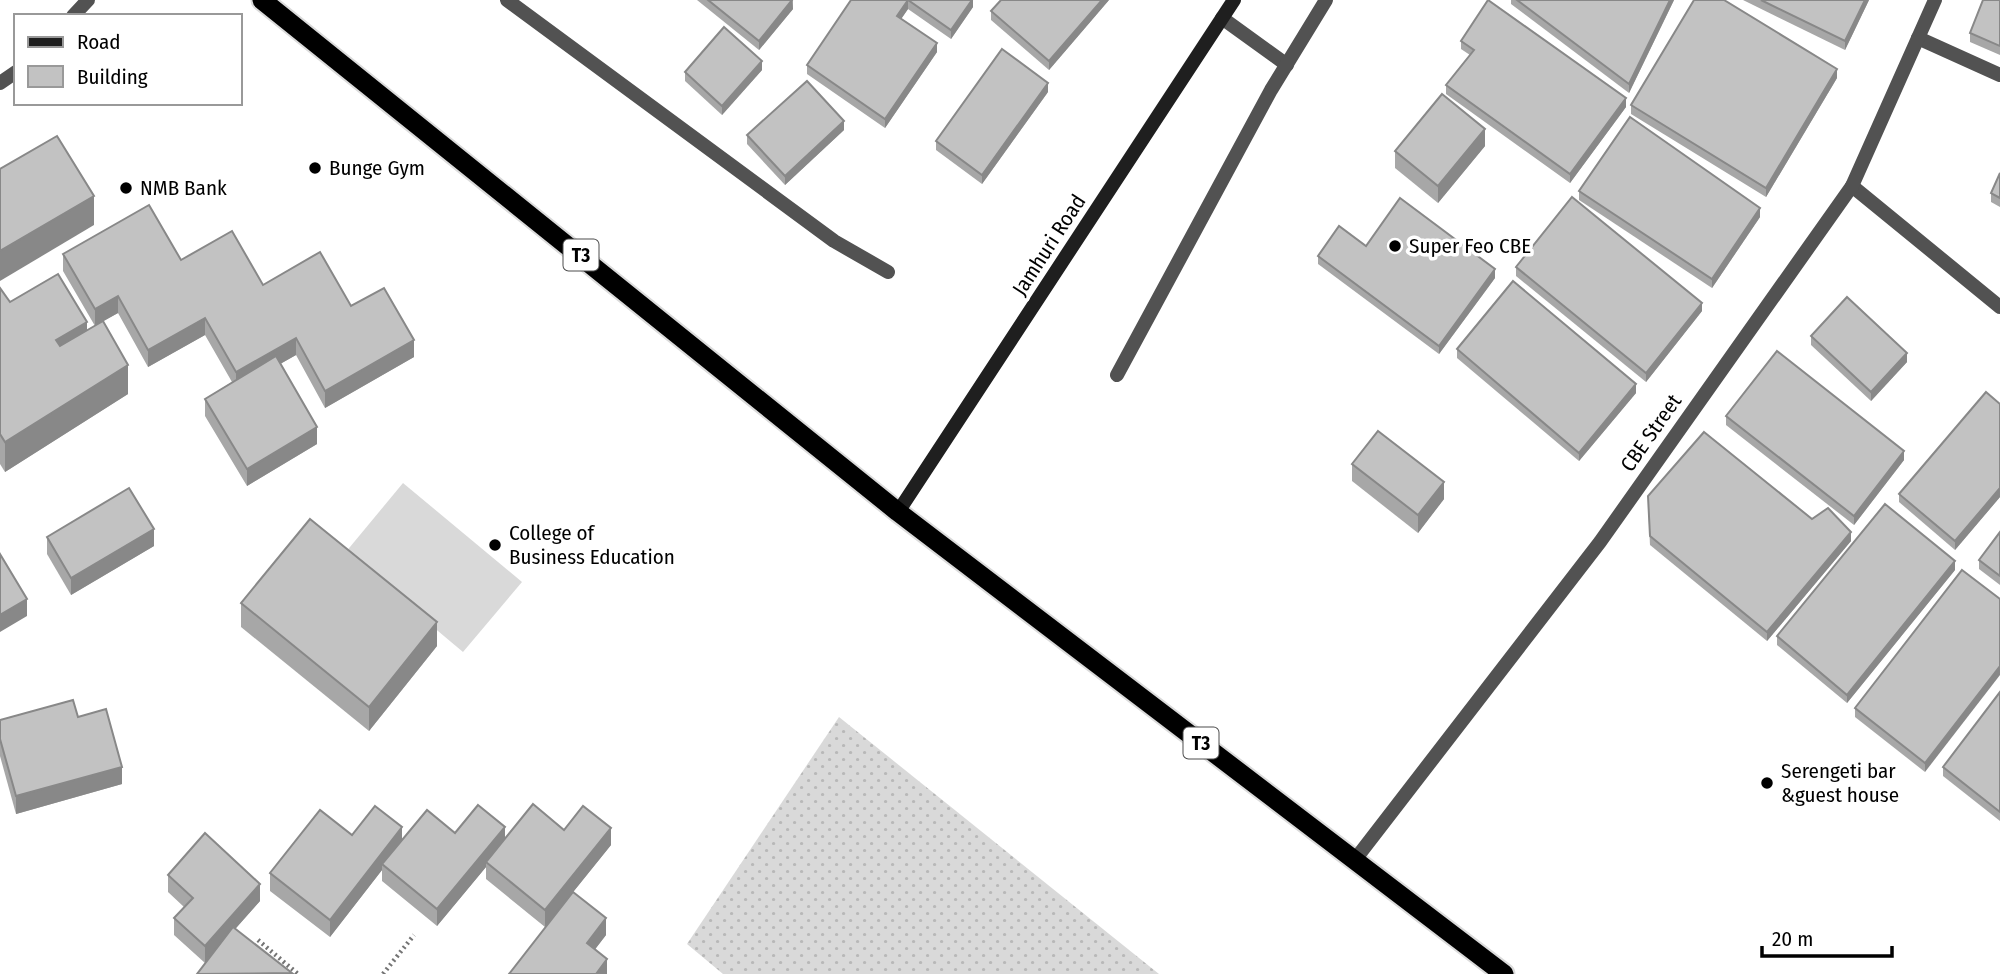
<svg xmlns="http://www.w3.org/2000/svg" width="2000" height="974" font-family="'Fira Sans Condensed',sans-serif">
<defs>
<pattern id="grass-dots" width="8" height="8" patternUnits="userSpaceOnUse" patternTransform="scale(1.75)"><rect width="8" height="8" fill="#d9d9d9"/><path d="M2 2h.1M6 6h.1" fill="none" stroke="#b8b8b8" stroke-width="1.8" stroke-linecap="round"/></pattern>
</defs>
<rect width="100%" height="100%" fill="#fff"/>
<polygon fill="url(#grass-dots)" points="839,717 1159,974 723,974 687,944"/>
<polygon fill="#d9d9d9" points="403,483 522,582 463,652 345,553"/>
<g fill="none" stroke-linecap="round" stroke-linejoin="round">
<defs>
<polyline id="trunk" points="262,0 898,512 1504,974"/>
</defs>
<use href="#trunk" stroke="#dbdbdb" stroke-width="23"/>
<g stroke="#747474" stroke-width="4.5" stroke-dasharray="2 3.5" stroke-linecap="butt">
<polyline points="258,940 298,974"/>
<polyline points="383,974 414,935"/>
</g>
<g stroke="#525252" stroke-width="14">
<polyline points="73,16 88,0"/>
<polyline points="0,83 16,72"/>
</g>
<g stroke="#525252" stroke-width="14">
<polyline points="507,0 834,241 888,272"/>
<polyline points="1222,18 1287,65"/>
<polyline points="1918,38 2000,75"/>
<polyline points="1852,186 2000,307"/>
<polyline points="1117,375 1271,90 1326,0"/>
<polyline points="1354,861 1600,542 1852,186 1935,0"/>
</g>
<polyline stroke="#1f1f1f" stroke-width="14" points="898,512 1234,0"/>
<use href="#trunk" stroke="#000" stroke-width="19"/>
</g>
<g fill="#a7a7a7">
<polygon points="697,0 793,0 793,9 759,50"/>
<polygon points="851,0 973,0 973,7 951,39 908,9 901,19 937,52 885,128 807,74 807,65"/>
<polygon points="1109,0 1049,70 991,20 991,11"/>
<polygon points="1511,0 1674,0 1629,93 1511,4"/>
<polygon points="1743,0 1869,0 1845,50"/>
<polygon points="2000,0 2000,55 1970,42 1970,33"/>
<polygon points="1461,41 1626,107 1570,183 1446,94 1446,85 1470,55 1461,49"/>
<polygon points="762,70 722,115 685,81 685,72"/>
<polygon points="1837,78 1766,197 1631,114 1631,105"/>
<polygon points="1048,92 982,184 936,150 936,141"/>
<polygon points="844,130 785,185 747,144 747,135"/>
<polygon points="1485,146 1438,203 1395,168 1395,151"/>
<polygon points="2000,173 2000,207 1991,202 1991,193"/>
<polygon points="1579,191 1760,217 1712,288 1579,200"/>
<polygon points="1366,246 1495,278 1439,354 1318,264 1318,256"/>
<polygon points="63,254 181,260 263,285 351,306 414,357 325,408 296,355 280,364 317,444 247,486 205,416 205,399 232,382 205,335 148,367 118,313 103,321 128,394 5,472 0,464 0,288 10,302 87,330 95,326 63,271"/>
<polygon points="1516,267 1702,311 1646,382 1516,276"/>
<polygon points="1811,336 1907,362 1871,401 1811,345"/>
<polygon points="1457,349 1636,393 1579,461 1457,358"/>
<polygon points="2000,404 2000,497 1955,550 1899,502 1899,494"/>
<polygon points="1726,416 1904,460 1854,525 1726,425"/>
<polygon points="1352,464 1444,499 1418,533 1352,481"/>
<polygon points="1648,505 1812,519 1851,541 1767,641 1650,545"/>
<polygon points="2000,532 2000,585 1979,569 1979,560"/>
<polygon points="47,537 154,546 71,595 47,554"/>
<polygon points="1955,570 1847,703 1777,645 1777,636"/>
<polygon points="1962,570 1925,772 1855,717 1855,708"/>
<polygon points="241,603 437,646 369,731 241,627"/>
<polygon points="2000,692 2000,821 1943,776 1943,767"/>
<polygon points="78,717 122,784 16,814 0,756 0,720"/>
<polygon points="564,830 611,845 573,892 606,935 595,949 607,974 545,927 486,879 486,867 437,926 382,881 382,870 330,937 270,891 270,873 352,835 402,839 455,833 505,839"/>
<polygon points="168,875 260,901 205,963 174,935 174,918 184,907 168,892"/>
</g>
<g fill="#888">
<polygon points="792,0 793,9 759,50 759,41"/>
<polygon points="908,0 908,9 897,25 897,16"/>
<polygon points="972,0 973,0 973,7 951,39 951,30"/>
<polygon points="1102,0 1109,0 1049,70 1049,61"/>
<polygon points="1670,0 1674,0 1629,93 1629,84"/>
<polygon points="1865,0 1869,0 1845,50 1845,41"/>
<polygon points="937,43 937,52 885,128 885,119"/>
<polygon points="762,61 762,70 722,115 722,106"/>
<polygon points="1837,69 1837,78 1766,197 1766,188"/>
<polygon points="1048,83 1048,92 982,184 982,175"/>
<polygon points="1626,98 1626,107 1570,183 1570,174"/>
<polygon points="844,121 844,130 785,185 785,176"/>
<polygon points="1485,129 1485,146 1438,203 1438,186"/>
<polygon points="94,196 94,225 0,281 0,251"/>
<polygon points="1760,208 1760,217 1712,288 1712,279"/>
<polygon points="1495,269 1495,278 1439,354 1439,346"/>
<polygon points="118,296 118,313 95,326 95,309"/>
<polygon points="1702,303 1702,311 1646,382 1646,373"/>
<polygon points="205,318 205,335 148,367 148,350"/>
<polygon points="87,322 87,351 56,370 56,340"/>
<polygon points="296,338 296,355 236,389 236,372"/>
<polygon points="414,340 414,357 325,408 325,391"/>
<polygon points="1907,353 1907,362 1871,401 1871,392"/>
<polygon points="128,365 128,394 5,472 5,442"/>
<polygon points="1636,384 1636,393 1579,461 1579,453"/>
<polygon points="317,427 317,444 247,486 247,469"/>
<polygon points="1904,451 1904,460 1854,525 1854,516"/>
<polygon points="1444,482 1444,499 1418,533 1418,515"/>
<polygon points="2000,488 2000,497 1955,550 1955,541"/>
<polygon points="154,529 154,546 71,595 71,578"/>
<polygon points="1851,532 1851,541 1767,641 1767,632"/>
<polygon points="1955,561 1955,570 1847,703 1847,695"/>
<polygon points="27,599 27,616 0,632 0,615"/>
<polygon points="437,622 437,646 369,731 369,707"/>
<polygon points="2000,666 2000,675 1925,772 1925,763"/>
<polygon points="122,767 122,784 16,814 16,796"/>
<polygon points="402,827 402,844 382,864 382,870 330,937 330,920"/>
<polygon points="505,827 505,844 486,862 486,867 437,926 437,909"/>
<polygon points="611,828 611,845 545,927 545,910"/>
<polygon points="260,884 260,901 205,963 205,946"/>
<polygon points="606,918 606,935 587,960 587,943"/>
<polygon points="607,959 607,974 596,974"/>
</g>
<g fill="#c2c2c2" stroke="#888" stroke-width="2">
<polygon points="708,0 792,0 759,41"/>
<polygon points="851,0 972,0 951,30 908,0 897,16 937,43 885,119 807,65"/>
<polygon points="1001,0 1102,0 1049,61 991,11"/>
<polygon points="1488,0 1626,98 1570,174 1446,85 1474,50 1461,41"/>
<polygon points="1517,0 1670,0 1629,84"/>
<polygon points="1694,0 1724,0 1837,69 1766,188 1631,105"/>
<polygon points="1761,0 1865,0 1845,41"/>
<polygon points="1983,0 2000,0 2000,46 1970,33"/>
<polygon points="724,27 762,61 722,106 685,72"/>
<polygon points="1002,49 1048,83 982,175 936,141"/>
<polygon points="807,81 844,121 785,176 747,135"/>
<polygon points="1442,94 1485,129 1438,186 1395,151"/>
<polygon points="1630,117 1760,208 1712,279 1579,191"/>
<polygon points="57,136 94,196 0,251 0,169"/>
<polygon points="2000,173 2000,198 1991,193"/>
<polygon points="1572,197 1702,303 1646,373 1516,267"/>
<polygon points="1400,198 1495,269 1439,346 1318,256 1339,226 1366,246"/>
<polygon points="149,205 181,260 232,231 263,285 320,252 351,306 384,288 414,340 325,391 296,338 236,372 205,318 148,350 118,296 95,309 63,254"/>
<polygon points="58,274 87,322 56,340 60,346 103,321 128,365 5,442 0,434 0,288 10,302"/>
<polygon points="1513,281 1636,384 1579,453 1457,349"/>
<polygon points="1847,297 1907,353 1871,392 1811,336"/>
<polygon points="1777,351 1904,451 1854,516 1726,416"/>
<polygon points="276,356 317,427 247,469 205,399"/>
<polygon points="1986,392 2000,404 2000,488 1955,541 1899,494"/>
<polygon points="1378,431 1444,482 1418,515 1352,464"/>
<polygon points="1704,432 1812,519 1828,508 1851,532 1767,632 1650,536 1648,496"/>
<polygon points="129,488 154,529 71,578 47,537"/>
<polygon points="1885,504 1955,561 1847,695 1777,636"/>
<polygon points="310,519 437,622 369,707 241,603"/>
<polygon points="2000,532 2000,576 1979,560"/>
<polygon points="0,554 27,599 0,615"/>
<polygon points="1962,570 2000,599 2000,666 1925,763 1855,708"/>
<polygon points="2000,692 2000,812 1943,767"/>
<polygon points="73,700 78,717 106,709 122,767 16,796 0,739 0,720"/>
<polygon points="533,804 564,830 583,806 611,828 545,910 486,862"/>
<polygon points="478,805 505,827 437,909 382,864 427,810 455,833"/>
<polygon points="375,806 402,827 330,920 270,873 320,810 352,835"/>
<polygon points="205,833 260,884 205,946 174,918 193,898 168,875"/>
<polygon points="573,892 606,918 587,943 607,959 596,974 509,974"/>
<polygon points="233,927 292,973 197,974"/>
</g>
<g fill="#000" stroke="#fff" stroke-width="2.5">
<circle cx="315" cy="168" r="7"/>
<circle cx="126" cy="188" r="7"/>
<circle cx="1395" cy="246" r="7"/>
<circle cx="495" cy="545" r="7"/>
<circle cx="1767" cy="783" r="7"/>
</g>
<g text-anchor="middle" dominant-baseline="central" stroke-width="7" stroke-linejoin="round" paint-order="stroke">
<g fill="#fff" stroke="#4c4c4c" stroke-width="2">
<rect x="563.5" y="239.5" width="35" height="31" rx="5"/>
<rect x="1183.5" y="727.5" width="35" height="31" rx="5"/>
</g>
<g font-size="19" font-weight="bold" fill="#000">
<text x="581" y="255">T3</text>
<text x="1201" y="743">T3</text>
</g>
<g font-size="21" fill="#000" stroke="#fff" text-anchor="start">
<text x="329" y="168">Bunge Gym</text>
<text x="140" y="188">NMB Bank</text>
<text x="1409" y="246">Super Feo CBE</text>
<text x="509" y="533">College of<tspan x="509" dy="24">Business Education</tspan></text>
<text x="1781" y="771">Serengeti bar<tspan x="1781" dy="24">&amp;guest house</tspan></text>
</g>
<g font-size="21" fill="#000" stroke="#fff">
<text transform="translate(1049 245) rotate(-57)">Jamhuri Road</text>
<text transform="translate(1651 433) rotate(-55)">CBE Street</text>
</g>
</g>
<rect x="14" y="14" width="228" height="91" fill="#ffffff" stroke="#999999" stroke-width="2"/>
<rect x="28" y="37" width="35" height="10" fill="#1f1f1f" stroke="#999999" stroke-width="2"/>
<text x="77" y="49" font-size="21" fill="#000000">Road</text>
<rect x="28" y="66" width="35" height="21" fill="#c2c2c2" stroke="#999999" stroke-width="2"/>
<text x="77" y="84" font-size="21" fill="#000000">Building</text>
<path d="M1762 946v10h130v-10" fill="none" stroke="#000000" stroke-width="3.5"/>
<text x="1772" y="946" font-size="21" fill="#000000" stroke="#ffffff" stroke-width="5" paint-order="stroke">20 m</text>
</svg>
